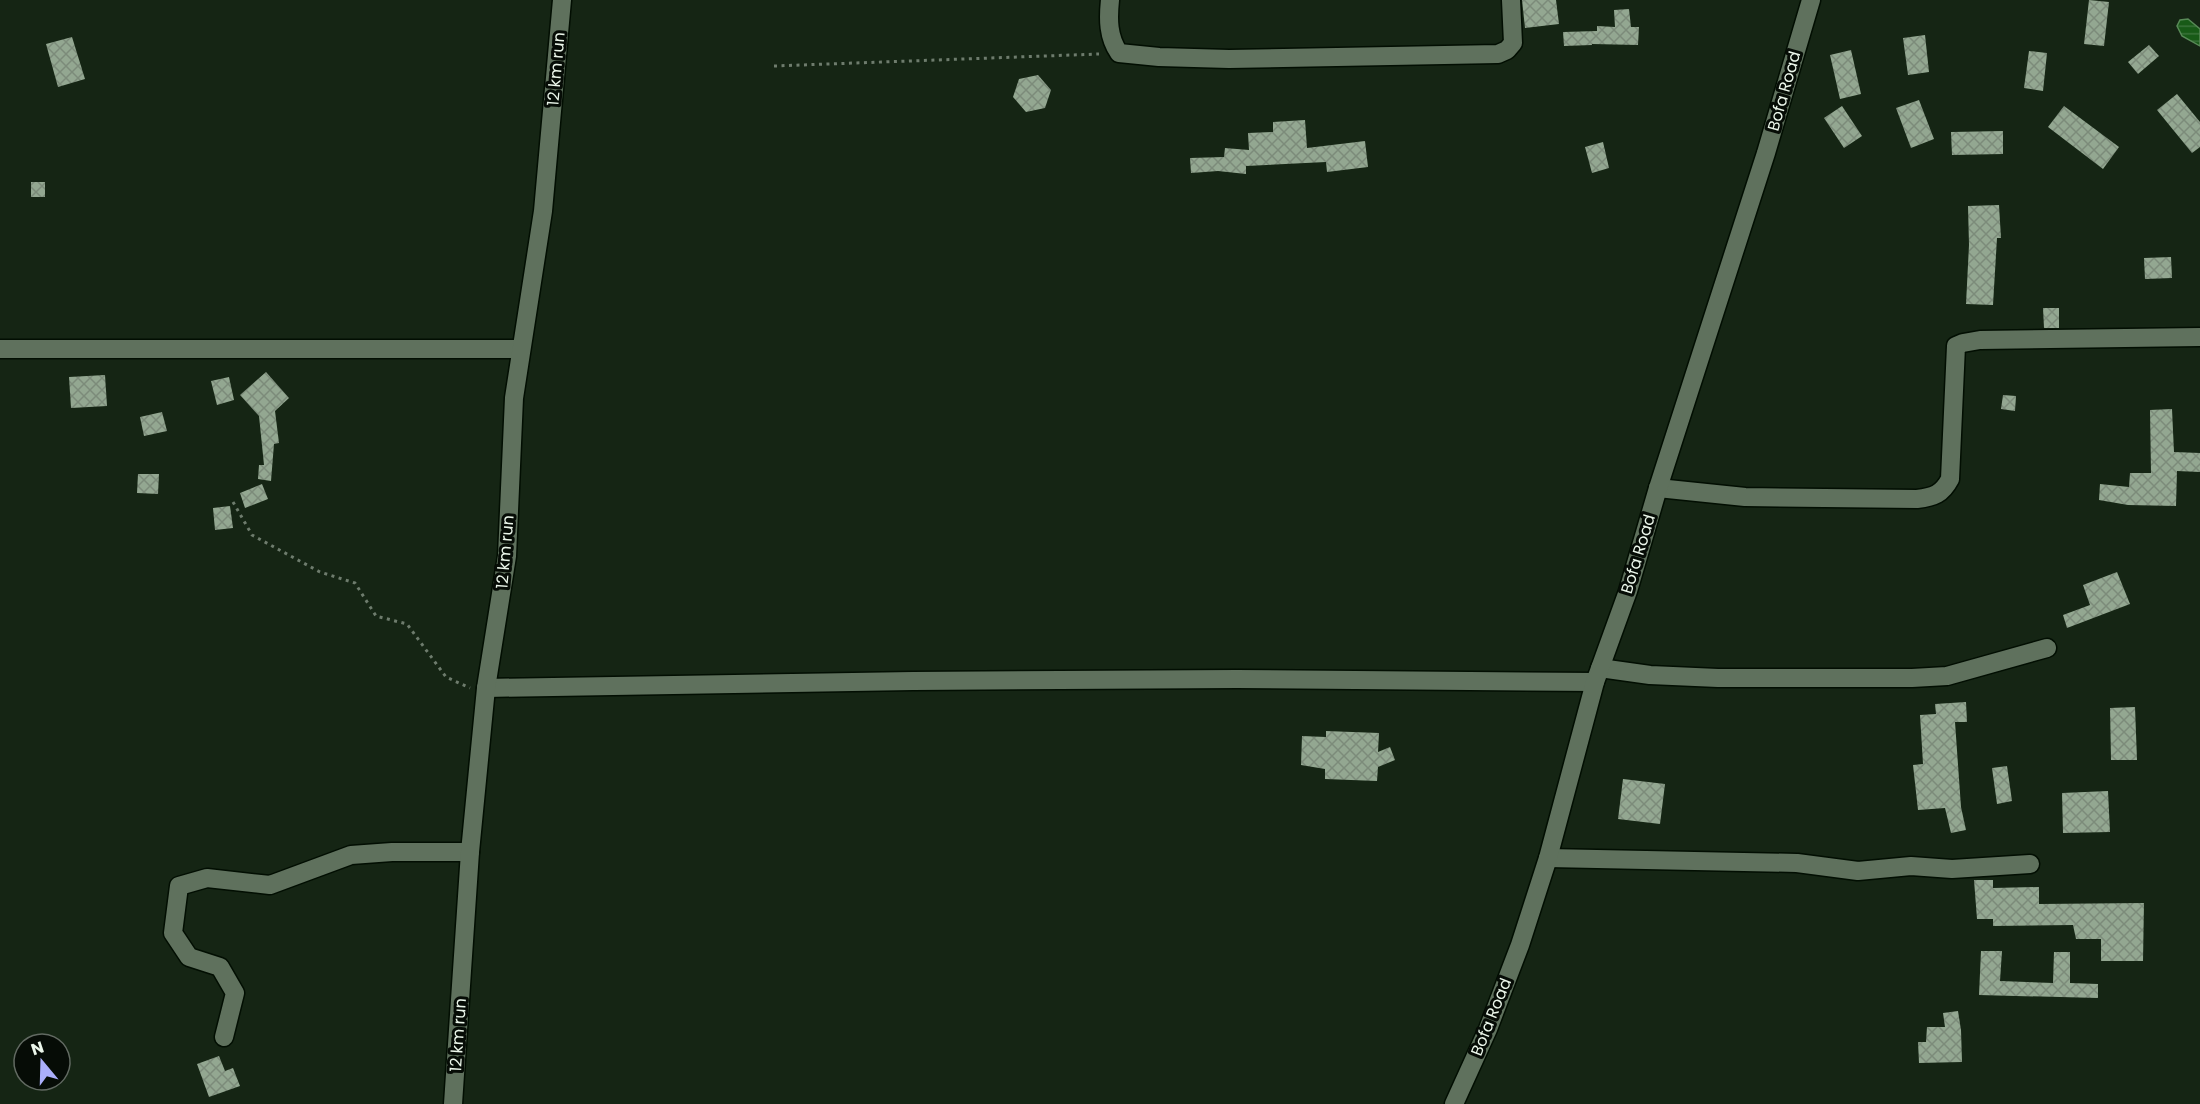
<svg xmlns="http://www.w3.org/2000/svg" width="2200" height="1104" font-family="Poppins,sans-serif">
<defs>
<pattern id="water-rules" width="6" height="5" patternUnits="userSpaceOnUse" patternTransform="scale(1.5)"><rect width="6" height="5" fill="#185a17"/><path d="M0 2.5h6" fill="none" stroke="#3a7239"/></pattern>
<pattern id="building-cross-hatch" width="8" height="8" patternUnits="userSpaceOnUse" patternTransform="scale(1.5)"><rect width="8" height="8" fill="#93a791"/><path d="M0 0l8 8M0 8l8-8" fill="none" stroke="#7c8b7a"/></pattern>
</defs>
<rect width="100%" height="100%" fill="#152514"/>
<polygon fill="url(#water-rules)" stroke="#588957" stroke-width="1.5" points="2188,19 2200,29 2200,46 2182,36 2177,26 2180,20"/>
<g fill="url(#building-cross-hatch)">
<polygon points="1522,0 1556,0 1559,24 1525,28"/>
<polygon points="2089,0 2109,2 2104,46 2084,44"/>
<polygon points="1629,9 1631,27 1639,27 1638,45 1592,44 1592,45 1564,46 1563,32 1597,31 1597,26 1615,27 1614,10"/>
<polygon points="1925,35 1929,72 1908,75 1903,38"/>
<polygon points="72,37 85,79 58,87 46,44"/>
<polygon points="2149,45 2159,56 2138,74 2128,62"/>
<polygon points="1851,50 1861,94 1840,99 1830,55"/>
<polygon points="2029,51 2047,53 2043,91 2024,88"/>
<polygon points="1038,75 1051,90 1045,108 1026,112 1013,97 1019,79"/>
<polygon points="2177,94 2200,122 2200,147 2192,153 2157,110"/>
<polygon points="1919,100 1934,139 1911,148 1896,108"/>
<polygon points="1842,106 1862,136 1844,148 1824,118"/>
<polygon points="2064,106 2119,147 2103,169 2048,127"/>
<polygon points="1305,120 1307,148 1365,141 1368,167 1327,172 1326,162 1246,166 1246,174 1218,171 1191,173 1190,158 1224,157 1225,148 1249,150 1248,133 1273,132 1273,122"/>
<polygon points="2003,131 2003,154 1952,155 1951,132"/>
<polygon points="1603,142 1609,168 1592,173 1585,147"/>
<rect x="31" y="182" width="14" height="15"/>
<polygon points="1999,205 2001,238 1997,238 1993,305 1966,304 1969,245 1968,206"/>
<polygon points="2171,257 2172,278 2145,279 2144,258"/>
<polygon points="2043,308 2059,308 2059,328 2044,328"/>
<polygon points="266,372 289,398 275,411 279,443 274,444 271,481 258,479 259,465 264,465 259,416 240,395"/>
<polygon points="105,375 107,406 71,408 69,377"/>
<polygon points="229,377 234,400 217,405 211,381"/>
<polygon points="2003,395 2016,396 2015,411 2001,409"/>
<polygon points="2172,409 2174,452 2200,453 2200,472 2177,471 2176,506 2128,505 2099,500 2100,484 2129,487 2130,473 2151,473 2150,410"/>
<polygon points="162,412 167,431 144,436 140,417"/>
<polygon points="138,474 159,474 158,494 137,493"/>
<polygon points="262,484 268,499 245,508 240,493"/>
<polygon points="230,506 233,528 215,530 213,508"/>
<polygon points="2117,572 2130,604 2067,628 2063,615 2090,605 2083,585"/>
<polygon points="1966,702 1967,722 1955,722 1961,807 1966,830 1951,833 1945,808 1918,810 1913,765 1923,764 1920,715 1936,714 1935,704"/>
<polygon points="2135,707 2137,760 2111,760 2110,708"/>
<polygon points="1326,731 1379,733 1378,752 1390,747 1395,760 1378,767 1377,781 1325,779 1325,769 1301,765 1302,736 1326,737"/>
<polygon points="2007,766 2012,801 1997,804 1992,768"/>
<polygon points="1623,779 1665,784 1660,824 1618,819"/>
<polygon points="2108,791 2110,832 2063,833 2062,793"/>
<polygon points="1974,880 1993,880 1993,888 2039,887 2039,904 2144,903 2143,961 2101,961 2101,939 2076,939 2073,925 1993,926 1993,919 1977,919"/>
<polygon points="1981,951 2002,951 2000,981 2053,983 2054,952 2070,952 2070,983 2098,984 2098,998 1979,995"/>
<polygon points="1958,1011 1961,1030 1962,1062 1919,1063 1918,1042 1926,1042 1927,1027 1945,1027 1943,1013"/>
<polygon points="219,1056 225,1071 233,1068 240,1086 209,1097 197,1064"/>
</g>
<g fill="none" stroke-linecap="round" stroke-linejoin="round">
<defs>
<g id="street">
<path d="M1110 0C1108 19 1108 37 1119 53L1159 57 1229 59 1498 54 1507 50 1513 43 1511 0"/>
<polyline points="0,349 521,349"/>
<path d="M1658 488 1745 497 1917 499C1934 497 1942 494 1950 479L1956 346 1963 343 1980 340 2200 337"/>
<polyline points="1600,668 1650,675 1718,678 1912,678 1947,676 2047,648"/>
<polyline points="486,688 913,681 1237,679 1595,682"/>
<polyline points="1548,858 1797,863 1858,871 1911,866 1952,869 2030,864"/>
<polyline points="224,1037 235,993 220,967 189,957 173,933 179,886 207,878 270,885 351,855 392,852 470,852"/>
<polyline points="453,1104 470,852 486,688 507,556 514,398 543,211 562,0"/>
<polyline points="1454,1104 1488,1029 1520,945 1548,858 1595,682 1628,591 1658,488 1766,153 1811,0"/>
</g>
</defs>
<use href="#street" stroke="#020e02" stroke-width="21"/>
<g stroke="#6e7c6d" stroke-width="3" stroke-dasharray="3 4.5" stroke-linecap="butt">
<polyline points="774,66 1099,54"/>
<polyline points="233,502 252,535 320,572 355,583 376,616 407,624 446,677 470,688"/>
</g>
<use href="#street" stroke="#5f715d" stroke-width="18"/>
</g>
<g text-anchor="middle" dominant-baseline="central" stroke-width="6" stroke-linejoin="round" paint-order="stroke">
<g font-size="16" fill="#ecf7eb" stroke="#060c06">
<text transform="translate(556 69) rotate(-85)">12 km run</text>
<text transform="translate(1784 91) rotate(-74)">Bofa Road</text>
<text transform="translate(505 552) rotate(-85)">12 km run</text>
<text transform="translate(1638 554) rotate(-73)">Bofa Road</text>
<text transform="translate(1491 1017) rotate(-68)">Bofa Road</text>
<text transform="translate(458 1035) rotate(-86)">12 km run</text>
</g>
</g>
<g transform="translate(42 1062) rotate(341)"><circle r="28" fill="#060c06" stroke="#626a62" stroke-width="1.5"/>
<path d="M0-4.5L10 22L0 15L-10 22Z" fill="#abaffb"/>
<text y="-9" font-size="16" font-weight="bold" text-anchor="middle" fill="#ecf7eb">N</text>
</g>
</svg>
